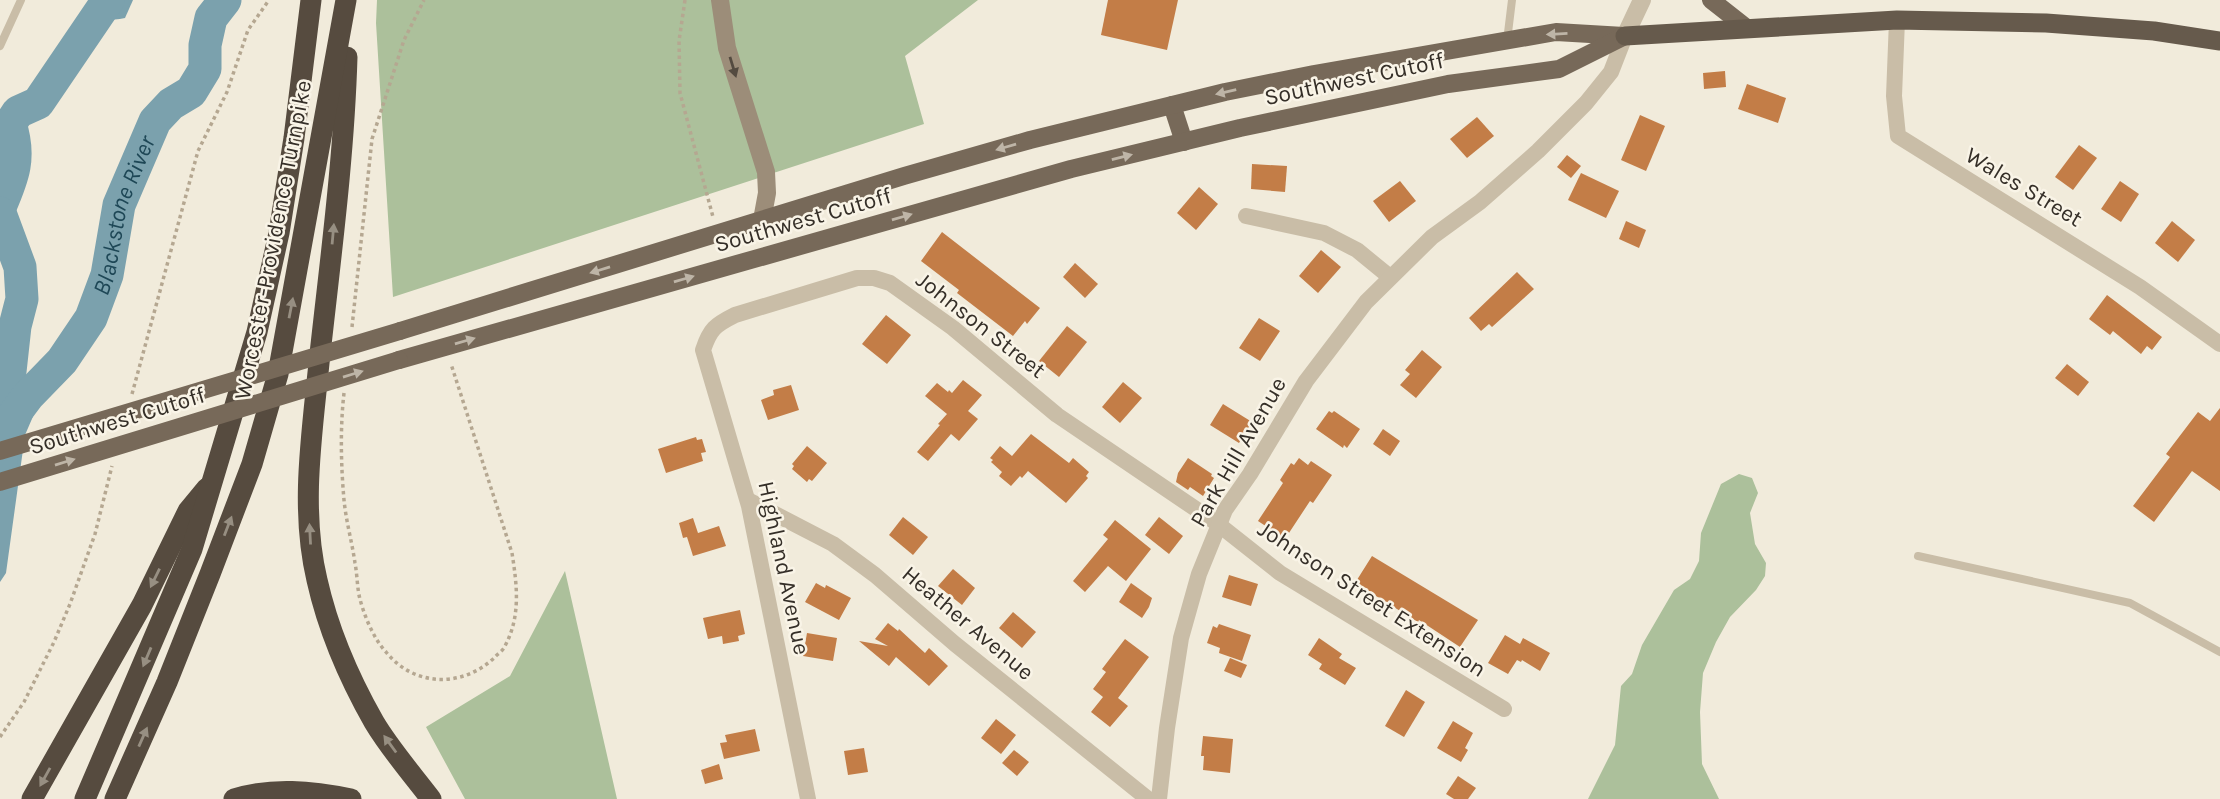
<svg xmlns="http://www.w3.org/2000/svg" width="2220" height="799" font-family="Karla,sans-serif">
<rect width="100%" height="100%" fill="#f1ebdb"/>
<g fill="#acc09b">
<polygon points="377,0 978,0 905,56 924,124 393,297 376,23"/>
<polygon points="1739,474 1752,478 1758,493 1750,513 1755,544 1766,563 1765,576 1756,590 1730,617 1716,642 1703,673 1700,712 1702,764 1719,799 1588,799 1615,745 1621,686 1632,674 1642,645 1674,590 1690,579 1699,561 1701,533 1721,484"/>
<polygon points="565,571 617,799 465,799 426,727 510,676"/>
</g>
<g fill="#7ba1ad">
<path d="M93 0H133L125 18C110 22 94 18 93 0Z"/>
<polygon points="33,378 47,384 25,435 6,573 0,582 0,396 9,387"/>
</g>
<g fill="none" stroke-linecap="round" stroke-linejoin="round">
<g stroke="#7ba1ad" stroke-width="33">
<path d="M0 207C13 177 21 157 10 124L18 112 38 103 108 0"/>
<polyline points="0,213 20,267 22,299 15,326 4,426"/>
<path id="s1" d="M0 471 4 428 28 396 62 361 91 318 107 275 119 205 155 121 171 104 191 92 205 69V45L211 18 225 0"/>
</g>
</g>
<g fill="#c37d47">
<polygon points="1108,0 1178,0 1167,50 1101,35"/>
<polygon points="1725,71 1726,87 1704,89 1703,73"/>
<polygon points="1747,84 1786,98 1778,123 1738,109"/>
<polygon points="1640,115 1665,126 1646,171 1621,160"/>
<polygon points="1477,117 1494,136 1467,158 1450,139"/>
<polygon points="2079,145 2097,158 2073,190 2055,177"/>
<polygon points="1567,155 1581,166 1571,178 1557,167"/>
<polygon points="1252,164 1287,166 1285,192 1251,189"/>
<polygon points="1581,173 1619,191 1606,218 1568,200"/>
<polygon points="1400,181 1416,201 1389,222 1373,201"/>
<polygon points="2120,181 2139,194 2121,222 2101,209"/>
<polygon points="1199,187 1218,204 1196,230 1177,213"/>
<polygon points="1626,221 1646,230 1639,248 1619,239"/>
<polygon points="2172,221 2195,240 2178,262 2155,243"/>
<polygon points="942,232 1040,308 1027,324 1025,321 1013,336 957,293 959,290 921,261"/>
<polygon points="1321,250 1341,267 1318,293 1299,276"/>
<polygon points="1075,263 1098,284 1085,298 1063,277"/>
<polygon points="1517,272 1534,289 1492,327 1489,324 1481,331 1469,318"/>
<polygon points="2107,295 2162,337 2152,350 2147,346 2141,354 2113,331 2110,335 2089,319"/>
<polygon points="886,315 911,335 887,364 862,344"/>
<polygon points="1259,318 1280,331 1260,361 1239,348"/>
<polygon points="1067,326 1087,342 1059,377 1039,361"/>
<polygon points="1422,350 1442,367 1416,398 1400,385 1410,374 1405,370"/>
<polygon points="2067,364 2089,382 2078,396 2055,378"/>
<polygon points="963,380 982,395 968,411 978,419 959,441 951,434 928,461 917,452 940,425 938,424 947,414 925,396 937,383 948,392 949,390 952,393"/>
<polygon points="1123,382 1142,398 1120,423 1102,407"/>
<polygon points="791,385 799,410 768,420 761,400 774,395 773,390"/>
<polygon points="1223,404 1252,422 1239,443 1210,425"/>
<polygon points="2220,408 2220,491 2192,471 2154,522 2133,506 2170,457 2166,454 2198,412 2210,421"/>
<polygon points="1329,411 1332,413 1334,411 1360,429 1347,448 1344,445 1343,448 1316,429"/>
<polygon points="1383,429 1400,441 1390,456 1373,444"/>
<polygon points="1031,434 1069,463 1073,458 1089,472 1086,476 1088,478 1066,503 1028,471 1022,478 1020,476 1011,486 999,476 1002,472 991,462 993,460 990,458 1000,446 1012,456"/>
<polygon points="696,437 697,440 702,439 706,452 701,453 703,461 666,473 658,449"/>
<polygon points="807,446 827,463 812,481 809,479 807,482 792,469 794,466 792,464"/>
<polygon points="1188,458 1212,474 1211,476 1214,478 1203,496 1190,487 1188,490 1176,482 1178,473"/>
<polygon points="1299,458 1308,465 1311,461 1332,475 1313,503 1310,501 1285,539 1258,521 1283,483 1280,480 1291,463 1294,465"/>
<polygon points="903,517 928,537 913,555 889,535"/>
<polygon points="1159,517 1183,536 1169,554 1145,535"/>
<polygon points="693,518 698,533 719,526 726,546 693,556 687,537 683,538 679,523"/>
<polygon points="1115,520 1151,549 1126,581 1108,566 1085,592 1073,581 1108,539 1103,535"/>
<polygon points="1372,556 1478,620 1460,647 1419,620 1418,622 1355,583"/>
<polygon points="953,569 975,588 962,605 938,586"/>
<polygon points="1229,575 1258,584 1251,606 1222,597"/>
<polygon points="816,583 825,588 826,585 851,598 839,620 805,602"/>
<polygon points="1131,583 1152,598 1149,607 1142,618 1119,602"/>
<polygon points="740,610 745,634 738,636 739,641 723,644 722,636 708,639 703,618"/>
<polygon points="1013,612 1036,632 1022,648 999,628"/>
<polygon points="888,623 898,631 899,629 925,653 929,648 948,666 929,686 896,657 889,666 859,641 888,646 875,639"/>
<polygon points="1219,624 1251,635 1242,661 1219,653 1220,648 1207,643 1213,626 1217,628"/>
<polygon points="807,633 837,638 833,661 803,656"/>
<polygon points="1505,635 1520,644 1523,638 1550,653 1540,671 1522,660 1521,662 1517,660 1508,674 1488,663"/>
<polygon points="1319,638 1342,654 1339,658 1356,668 1345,685 1319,669 1322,664 1308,655"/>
<polygon points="1125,639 1149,657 1118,698 1128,706 1110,727 1091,712 1103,697 1093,689 1106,672 1102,669"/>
<polygon points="1230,658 1247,665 1241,678 1224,671"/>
<polygon points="1406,690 1425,702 1404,737 1385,726"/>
<polygon points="996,719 1016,735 1001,754 981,738"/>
<polygon points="1453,721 1473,733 1465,748 1468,750 1461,762 1437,748"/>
<polygon points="755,729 760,751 724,759 720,743 727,742 725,735"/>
<polygon points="1203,736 1233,739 1230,773 1203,770 1204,756 1201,756"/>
<polygon points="864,748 868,772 848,775 844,751"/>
<polygon points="1014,750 1029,762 1017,776 1002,763"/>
<polygon points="719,764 723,779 705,784 701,770"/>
<polygon points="1458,776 1476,788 1468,799 1454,799 1446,794"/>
</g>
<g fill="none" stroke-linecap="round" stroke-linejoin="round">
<g stroke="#b5a791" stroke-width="3.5" stroke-dasharray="3.5 3.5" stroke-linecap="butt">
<polyline points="685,0 679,41 680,93 713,217"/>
<polyline points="352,327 372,139 404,40 424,0"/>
<path d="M344 393C340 428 341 466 344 500 346 521 352 542 355 563 357 573 357 584 359 595 363 613 373 638 386 652 414 687 462 688 494 658 497 654 503 651 505 646 521 616 517 585 512 553L451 364"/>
<polyline points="132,394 198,151 227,92 248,30 269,0"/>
<polyline points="0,737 24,702 54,642 70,604 95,534 112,466"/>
</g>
<g stroke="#c9bda7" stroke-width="8">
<polyline points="1507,41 1512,0"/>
<polyline points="0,46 21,0"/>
<polyline points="1918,556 2130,603 2220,652"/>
</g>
<g stroke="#c9bda7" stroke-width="16">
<polyline points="1897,20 1894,96 1898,136 2140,287 2220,344"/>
<polyline points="1246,216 1324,233 1357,250 1390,277"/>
<polyline points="748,500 833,544 875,575 955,644 1148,799"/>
<path d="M808 799 749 506 703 350C710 329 715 325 735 315L857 278H874L890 283 953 328 1057 415 1218 524 1280 573 1504 709"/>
<polyline points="1159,799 1167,728 1181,638 1199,574 1225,510 1250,474 1306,381 1366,302 1432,237 1480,202 1538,151 1586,103 1611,72 1625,36"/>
</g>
<polyline stroke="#c9bda7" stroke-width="18" points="1625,36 1642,0"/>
<polyline stroke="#9c8d79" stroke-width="18" points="720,0 727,48 766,172 767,193 762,220"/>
<g stroke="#776959" stroke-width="18">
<polyline points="1711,0 1748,29"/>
<polyline points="1172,105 1184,142"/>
<polyline points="400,331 904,176 1030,140 1225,92 1314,74 1556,32 1624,36"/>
<polyline points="399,360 1071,169 1240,128 1448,84 1559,69 1625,36"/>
</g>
<polyline stroke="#665a4c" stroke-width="19" points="1625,36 1897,20 2046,23 2154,31 2220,41"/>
<g stroke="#564b3f" stroke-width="21">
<path d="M347 57C344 159 330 262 319 363 312 434 300 509 317 580 328 629 349 678 374 722 390 749 412 774 431 799"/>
<polyline points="32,799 142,605 188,511 207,488"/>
<polyline points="85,799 192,549 257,332 279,233 294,138 311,0"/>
<polyline points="115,799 167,682 210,574 252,464 278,374 346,0"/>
<path d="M234 799C272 787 312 791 351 799"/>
</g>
<g stroke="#776959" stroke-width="18">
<polyline points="0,451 400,331"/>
<polyline points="0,482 399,360"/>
</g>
</g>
<defs><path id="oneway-solid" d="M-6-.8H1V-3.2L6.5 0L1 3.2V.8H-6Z" transform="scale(1.75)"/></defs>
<g fill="#beb5a7">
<use href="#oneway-solid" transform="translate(1557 34) rotate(177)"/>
<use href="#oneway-solid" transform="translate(1226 92) rotate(167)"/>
<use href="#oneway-solid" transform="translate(1006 147) rotate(164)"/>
<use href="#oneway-solid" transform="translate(1122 157) rotate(-14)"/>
<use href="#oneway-solid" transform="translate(902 217) rotate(-16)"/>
<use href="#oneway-solid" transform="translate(600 270) rotate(163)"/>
<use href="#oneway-solid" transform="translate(684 279) rotate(-16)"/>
<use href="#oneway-solid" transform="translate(465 341) rotate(-16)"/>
<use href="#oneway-solid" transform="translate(353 374) rotate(-17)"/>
<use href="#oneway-solid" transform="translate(65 462) rotate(-17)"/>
</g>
<use fill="#544b40" href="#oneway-solid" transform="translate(733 67) rotate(73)"/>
<g fill="#978f82">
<use href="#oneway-solid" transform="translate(333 234) rotate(-85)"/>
<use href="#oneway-solid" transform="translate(291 308) rotate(-79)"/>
<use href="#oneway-solid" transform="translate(228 526) rotate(-69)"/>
<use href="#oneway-solid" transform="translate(310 534) rotate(-93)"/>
<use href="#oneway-solid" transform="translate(155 578) rotate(116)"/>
<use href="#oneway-solid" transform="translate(147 657) rotate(113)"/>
<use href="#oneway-solid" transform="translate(143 737) rotate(-66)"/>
<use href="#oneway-solid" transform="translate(390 744) rotate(-126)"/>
<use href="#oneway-solid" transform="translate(45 777) rotate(119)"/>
</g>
<g text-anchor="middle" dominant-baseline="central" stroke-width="5" stroke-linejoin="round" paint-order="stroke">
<g font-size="23" fill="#352f28" stroke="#f9f4e7">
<text transform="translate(1354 79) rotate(-12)">Southwest Cutoff</text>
<text transform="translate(2024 187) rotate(31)">Wales Street</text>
<text transform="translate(803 220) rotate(-16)">Southwest Cutoff</text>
<text transform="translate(273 240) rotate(-79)">Worcester-Providence Turnpike</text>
<text transform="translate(981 325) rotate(38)">Johnson Street</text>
<text transform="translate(117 421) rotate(-17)">Southwest Cutoff</text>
<text transform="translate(1238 452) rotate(-60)">Park Hill Avenue</text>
<text transform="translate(784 568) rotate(78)">Highland Avenue</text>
<text transform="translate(1372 599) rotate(33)">Johnson Street Extension</text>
<text transform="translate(968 623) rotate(40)">Heather Avenue</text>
</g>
<g font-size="24" font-style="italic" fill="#1e4756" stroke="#f9f4e7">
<text stroke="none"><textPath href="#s1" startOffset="292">Blackstone River</textPath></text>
</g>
</g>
</svg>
